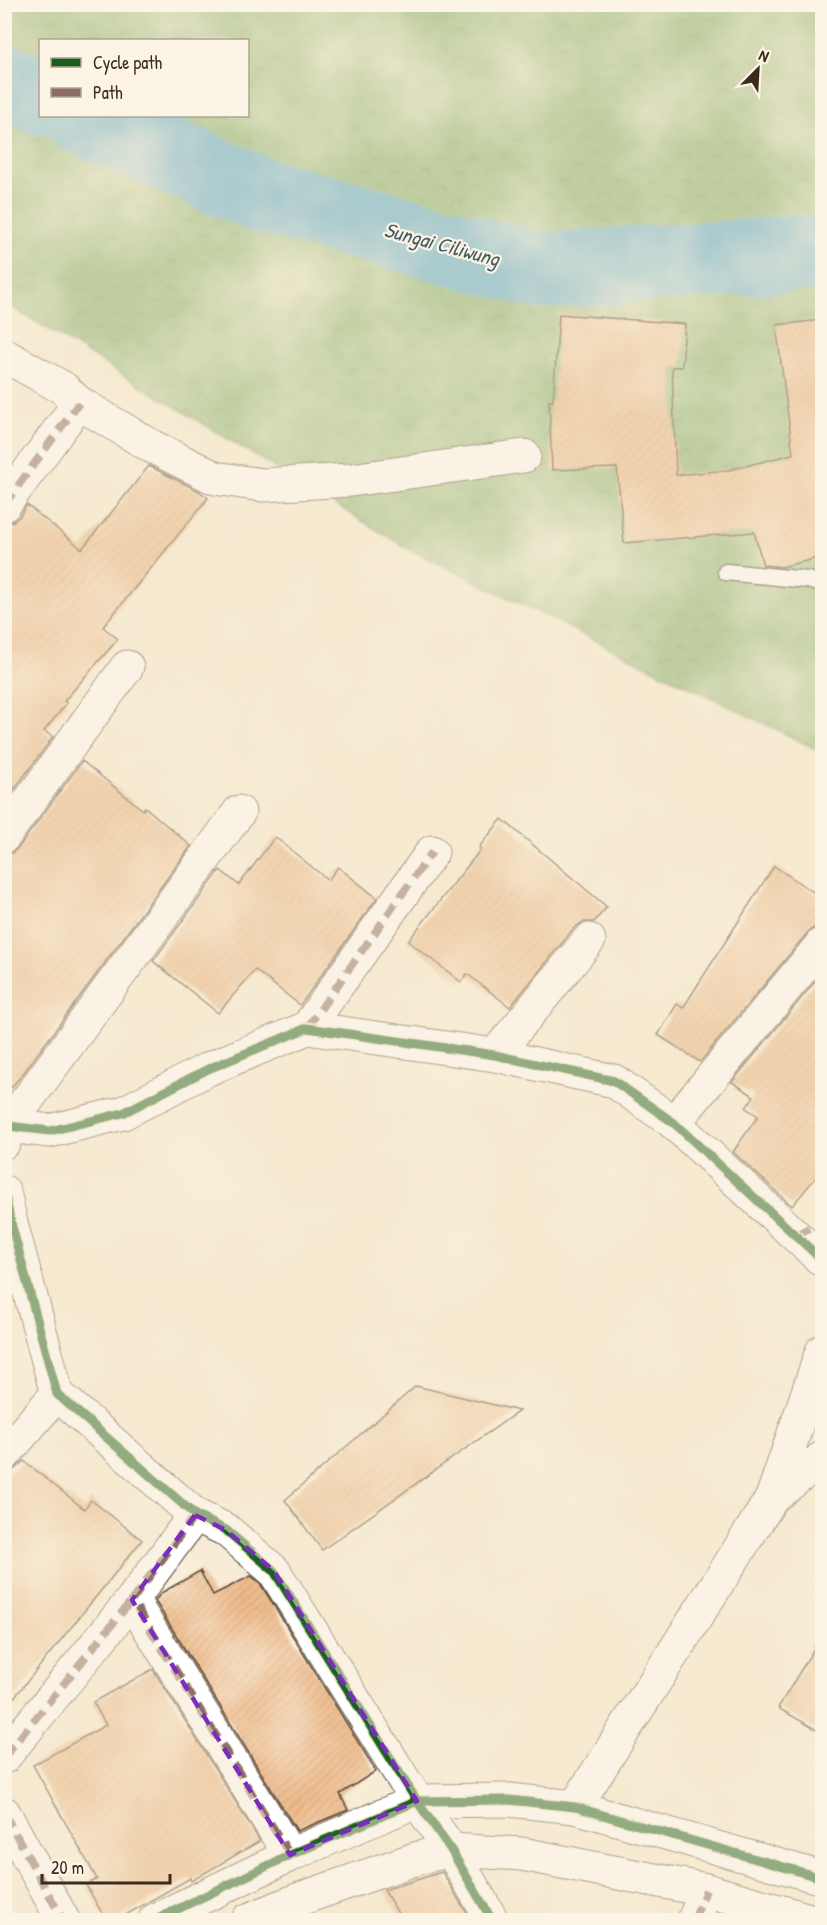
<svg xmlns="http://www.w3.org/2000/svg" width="827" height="1925" font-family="'Patrick Hand',sans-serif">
<defs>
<pattern id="forest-crowns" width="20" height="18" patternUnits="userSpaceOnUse" patternTransform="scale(1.5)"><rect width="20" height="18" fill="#7eae68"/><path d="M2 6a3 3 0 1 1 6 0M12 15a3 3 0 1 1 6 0" fill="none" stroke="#688e55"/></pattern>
<pattern id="building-hatch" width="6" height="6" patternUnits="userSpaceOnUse" patternTransform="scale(1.5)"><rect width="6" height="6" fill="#eeb886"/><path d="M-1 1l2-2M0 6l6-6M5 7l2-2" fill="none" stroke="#cd9e73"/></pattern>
</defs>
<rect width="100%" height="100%" fill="#fcf5e5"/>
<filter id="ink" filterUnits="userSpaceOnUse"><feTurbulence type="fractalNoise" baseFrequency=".0167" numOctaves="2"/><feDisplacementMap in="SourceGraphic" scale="12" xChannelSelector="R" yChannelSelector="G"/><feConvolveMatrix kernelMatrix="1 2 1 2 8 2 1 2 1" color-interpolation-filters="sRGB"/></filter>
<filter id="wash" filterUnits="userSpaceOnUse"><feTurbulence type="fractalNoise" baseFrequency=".008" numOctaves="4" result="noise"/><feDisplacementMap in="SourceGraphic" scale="24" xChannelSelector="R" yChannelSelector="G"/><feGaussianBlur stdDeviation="1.35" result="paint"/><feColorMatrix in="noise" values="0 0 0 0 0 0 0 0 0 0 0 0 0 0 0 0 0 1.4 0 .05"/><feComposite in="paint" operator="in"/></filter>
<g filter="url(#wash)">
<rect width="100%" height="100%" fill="#f5e9d0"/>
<path fill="url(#forest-crowns)" stroke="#5c6c43" stroke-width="1.5" fill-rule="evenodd" d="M4 5H822V752L405 547 5 303ZM40 40H248V116H40Z"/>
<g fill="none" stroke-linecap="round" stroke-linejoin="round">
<g stroke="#50a6cc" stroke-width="76">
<polyline points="4,81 40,97"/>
<polyline points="81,116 260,195 541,271 822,252"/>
</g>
</g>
<g id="blocks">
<g fill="url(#building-hatch)">
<polygon points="559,314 685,324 682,367 672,367 676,475 729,470 793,454 776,325 822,320 822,557 782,567 763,565 754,532 624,543 617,468 552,470 549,401 553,401"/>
<polygon points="149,466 199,491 208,498 103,627 118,639 64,701 67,703 44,731 53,737 4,803 4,523 12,522 19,517 27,505 82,549"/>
<polygon points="82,761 143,810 145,807 191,846 22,1075 4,1096 4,854 12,853 19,847"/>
<polygon points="502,819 607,907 594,922 583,922 574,928 510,1007 467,974 461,982 408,941 481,849 479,847"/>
<polygon points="275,837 328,880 338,867 377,898 300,1005 255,970 218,1013 153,961 220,870 239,885"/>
<polygon points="774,866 822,898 822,926 815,927 808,932 700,1062 658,1035 677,1004 683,1008"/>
<polygon points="822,973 822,1170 792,1206 733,1152 758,1116 746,1108 754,1096 732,1082"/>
<polygon points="416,1386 519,1411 322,1550 285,1500"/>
<polygon points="24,1461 84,1509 91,1500 142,1540 4,1710 4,1473 11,1472"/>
<polygon points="200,1571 213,1595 251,1576 260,1583 376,1771 340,1794 348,1810 297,1831 155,1601 161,1593"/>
<polygon points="822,1635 822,1733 778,1708"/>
<polygon points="153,1669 260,1841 191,1881 190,1878 117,1920 106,1920 86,1885 97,1879 33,1765 106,1725 93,1702"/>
<polygon points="442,1872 471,1920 402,1920 384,1890"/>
</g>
</g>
</g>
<g filter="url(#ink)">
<use href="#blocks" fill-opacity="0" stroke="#574739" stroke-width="1.5"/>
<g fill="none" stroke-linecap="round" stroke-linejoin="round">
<defs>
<polyline id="lane" points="726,572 808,580 822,584"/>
<g id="street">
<polyline points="4,355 63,388 79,403 151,446 215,478 262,485 351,480 524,456"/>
<polyline points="4,505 79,403"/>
<polyline points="4,836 127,667"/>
<polyline points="307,1028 432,852"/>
<polyline points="495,1055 589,940"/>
<polyline points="4,1123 8,1126 50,1131 123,1113 208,1069 307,1028 495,1055 614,1081 674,1123 822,1260"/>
<polyline points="674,1123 822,944"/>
<polyline points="4,1142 8,1126 239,812"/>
<polyline points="4,1192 11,1223 57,1394 195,1515 226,1530 274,1571 417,1801 451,1850 492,1920"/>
<polyline points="4,1455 57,1394"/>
<polyline points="772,1498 822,1458"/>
<polyline points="195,1515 132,1600 290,1855"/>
<polyline points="4,1757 132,1600"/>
<polyline points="575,1807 772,1498 822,1351"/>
<polyline points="4,1813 63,1920"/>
<polyline points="155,1920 290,1855 417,1801 509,1800 575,1807 822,1878"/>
<polyline points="248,1920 300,1899 418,1858 451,1850 522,1854 603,1870 706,1890 810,1920"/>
<polyline points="694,1920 706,1890"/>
</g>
</defs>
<use href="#lane" stroke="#574739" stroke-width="19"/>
<use href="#street" stroke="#574739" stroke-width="35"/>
<use href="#lane" stroke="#fff" stroke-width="16"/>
<use href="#street" stroke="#fff" stroke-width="33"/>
<g stroke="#8d6e63" stroke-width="8" stroke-dasharray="15 8" stroke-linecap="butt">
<polyline points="4,505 79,403"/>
<polyline points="307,1028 432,852"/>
<polyline points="796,1235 822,1221"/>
<polyline points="195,1515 132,1600 290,1855"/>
<polyline points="4,1757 132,1600"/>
<polyline points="4,1813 63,1920"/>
<polyline points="694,1920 706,1890"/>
</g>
<defs>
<g id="cycleway">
<polyline points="4,1123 8,1126 50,1131 123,1113 208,1069 307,1028 495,1055 614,1081 674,1123 822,1260"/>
<polyline points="4,1192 11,1223 57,1394 195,1515 226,1530 274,1571 417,1801 451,1850 492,1920"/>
<polyline points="155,1920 290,1855 417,1801 509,1800 575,1807 822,1878"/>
</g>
</defs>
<use href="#cycleway" stroke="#fcf5e5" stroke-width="13"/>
<use href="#cycleway" stroke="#1b5e20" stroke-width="9"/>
</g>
</g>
<path d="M0 0H827V1925H0ZM195 1515 226 1530 274 1571 417 1801 290 1855 132 1600Z" fill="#f5e9d0" fill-opacity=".55" fill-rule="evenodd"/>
<path fill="none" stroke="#7b2cbf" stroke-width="4.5" stroke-dasharray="12 8" stroke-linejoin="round" d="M195 1515 226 1530 274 1571 417 1801 290 1855 132 1600Z"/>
<g text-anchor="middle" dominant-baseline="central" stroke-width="4.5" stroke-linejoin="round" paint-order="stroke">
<g font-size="21" font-style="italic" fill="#435c64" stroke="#fcf5e5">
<text transform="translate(442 244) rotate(15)">Sungai Ciliwung</text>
</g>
</g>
<rect width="827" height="1925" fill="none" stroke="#fcf5e5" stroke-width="24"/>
<rect x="39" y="39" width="210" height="78" fill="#fcf5e5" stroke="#afa495" stroke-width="1.5"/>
<rect x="51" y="58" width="30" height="9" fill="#1b5e20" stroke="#afa495" stroke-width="1.5"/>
<text x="93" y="69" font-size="18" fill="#3b2a1e">Cycle path</text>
<rect x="51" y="88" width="30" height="9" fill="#8d6e63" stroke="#afa495" stroke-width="1.5"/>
<text x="93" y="99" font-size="18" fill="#3b2a1e">Path</text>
<g transform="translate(758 69) rotate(24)" stroke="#fcf5e5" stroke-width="4.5" paint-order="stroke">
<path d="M0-4.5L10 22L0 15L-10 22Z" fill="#3b2a1e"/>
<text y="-9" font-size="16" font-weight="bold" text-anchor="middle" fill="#3b2a1e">N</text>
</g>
<path d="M42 1874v9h128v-9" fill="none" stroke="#3b2a1e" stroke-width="3"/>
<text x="51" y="1874" font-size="18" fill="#3b2a1e" stroke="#fcf5e5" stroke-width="4.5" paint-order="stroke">20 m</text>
</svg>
